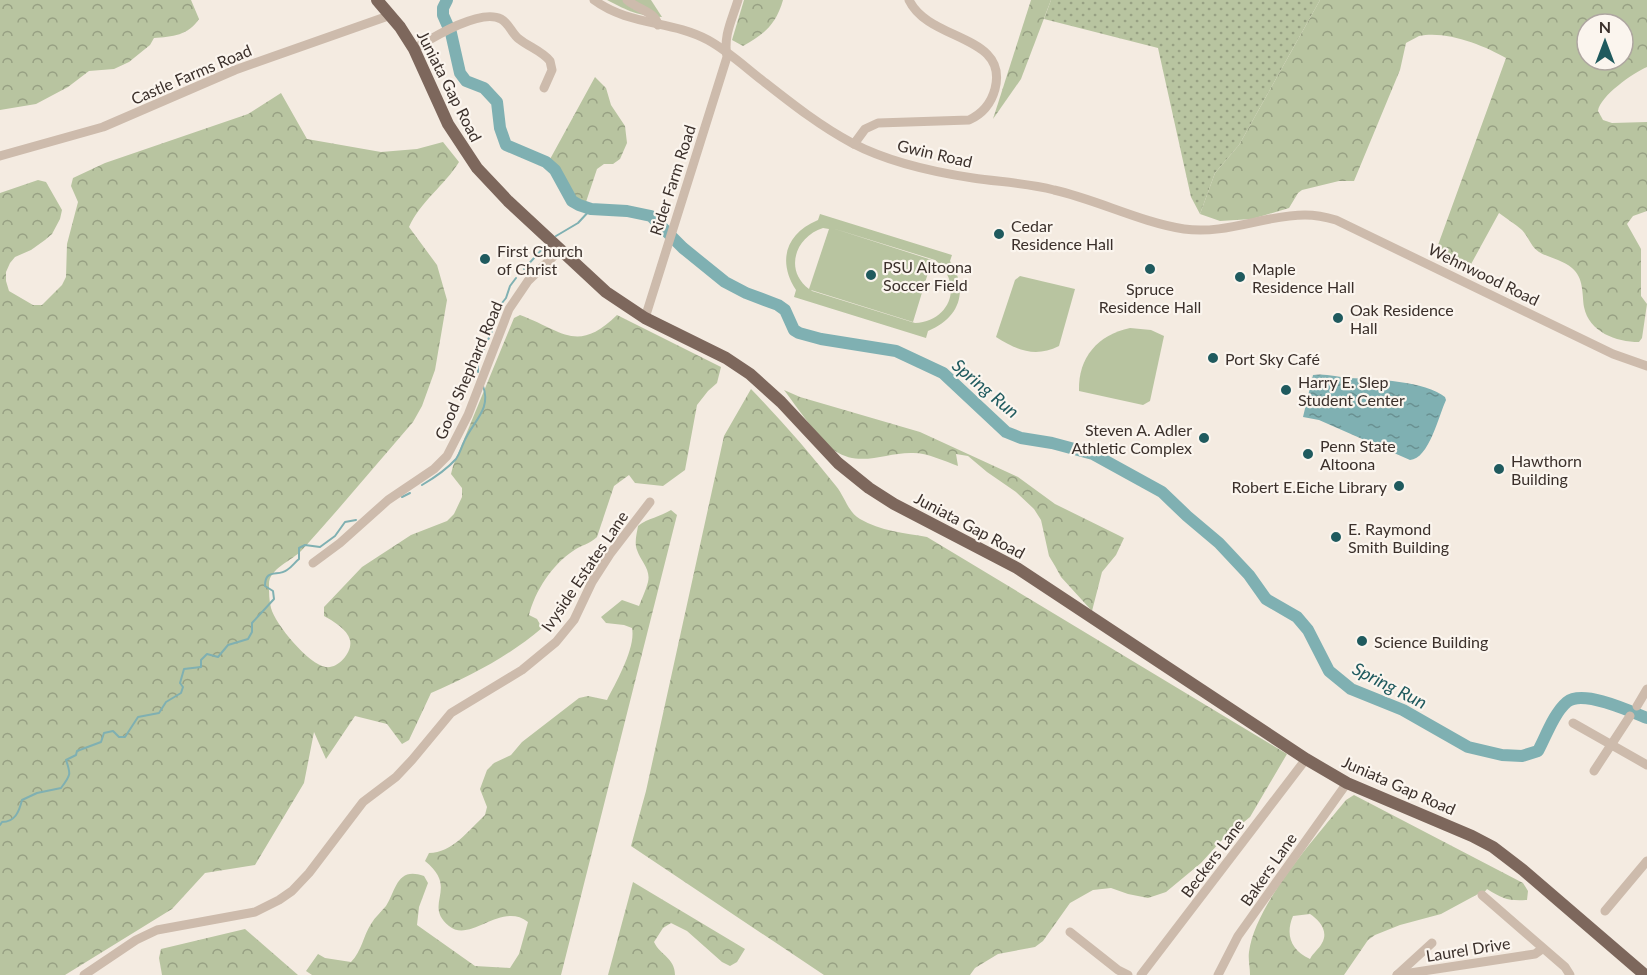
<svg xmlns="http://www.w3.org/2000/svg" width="1647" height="975" font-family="Lato,sans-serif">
<defs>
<pattern id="grass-dots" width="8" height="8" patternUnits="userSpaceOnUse" patternTransform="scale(1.5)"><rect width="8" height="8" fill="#b8c4a0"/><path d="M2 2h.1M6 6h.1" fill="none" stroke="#97a083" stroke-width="1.8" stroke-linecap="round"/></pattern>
<pattern id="forest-crowns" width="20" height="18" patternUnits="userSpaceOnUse" patternTransform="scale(1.5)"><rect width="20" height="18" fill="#b8c4a0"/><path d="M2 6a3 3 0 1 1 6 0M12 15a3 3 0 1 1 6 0" fill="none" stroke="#97a083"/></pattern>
<pattern id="water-ripples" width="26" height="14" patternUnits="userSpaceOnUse" patternTransform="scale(1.5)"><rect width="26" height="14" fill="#7fb0b2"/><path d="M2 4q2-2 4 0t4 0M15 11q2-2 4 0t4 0" fill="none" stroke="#699091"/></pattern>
</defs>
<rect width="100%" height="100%" fill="#f4ebe1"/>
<polygon fill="url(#grass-dots)" points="1051,0 1320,0 1239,145 1215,173 1200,214 1191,197 1158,48 1044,19"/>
<g fill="url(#forest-crowns)" fill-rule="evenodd">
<path d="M0 0H191L199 19C189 35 172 37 154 38L150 45 129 62 114 69 89 71 68 87 36 104 0 110Z"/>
<path d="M607 0H651L662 17C638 16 628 11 607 0Z"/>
<path d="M744 0H783C776 24 765 34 743 46L732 40Z"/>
<polygon points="1031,0 1051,0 1021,79 993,119"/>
<path d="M1320 0H1647V67C1633 73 1600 96 1598 111L1603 120 1612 123 1647 122V211L1633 216 1627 224 1641 249V296L1647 304 1642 338 1639 342C1616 342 1589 332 1584 307 1582 294 1584 278 1572 268 1563 260 1549 258 1539 252 1531 247 1528 236 1522 230 1515 224 1506 218 1499 213L1470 266 1450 263 1439 255 1438 245 1506 58C1484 45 1445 30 1419 36 1415 38 1410 41 1406 43L1400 70 1354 181H1339L1302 190 1298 193 1289 208 1252 219 1220 221 1200 214 1215 173 1239 145ZM1587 24H1623V60H1587Z"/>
<path d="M595 77 606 88 611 105 625 126 627 143 620 159 613 164H604L597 169 586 202H577C564 190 554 179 549 161Z"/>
<path d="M281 93 307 139 381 152 417 149 443 142 459 162C445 185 420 202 409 227L437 265 447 300 435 370 422 406 413 422C376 465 340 508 302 550 292 561 268 569 269 585 269 592 269 601 271 608 275 624 309 665 326 667 338 669 353 652 350 640 347 629 333 621 324 616V607L362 567 411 535 447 521 454 514 462 497V488L451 474 453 466 514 318 520 315C563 331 577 354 617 315L721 367 717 383 708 391 697 405 685 470 663 486 635 483 629 475 614 486 597 537C590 544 581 545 573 551 552 565 535 591 529 615L537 619 542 628C509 656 471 676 431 693L409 740 402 744 387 724 355 716 326 759 314 732 304 783 255 865 205 873 172 909 65 975H0V193L38 180 46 182 62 210 60 219 52 234 45 240 31 250 15 257 10 263 6 272V281L9 291 33 305H42L62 285 66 277 67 244 78 202 71 186 73 178 105 163 248 114Z"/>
<path d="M751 389C781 420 809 452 836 486 845 497 848 512 860 519 880 531 905 533 927 537L1287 754 1250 817 1221 841 1201 863 1166 892 1148 898 1128 894 1111 888 1093 890 1070 903 1043 941 1035 947 998 954 975 968 970 975H824L631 846 646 791 724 436Z"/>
<path d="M784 390 800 397 920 432 1018 477 1055 504 1124 538 1116 555 1102 572 1092 611 1061 577 1055 566 1049 556 1041 520 1034 509 1016 492 987 472 968 456 956 454 958 466C944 461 928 453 913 453 886 452 861 468 835 451 819 440 797 407 784 390Z"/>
<path d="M671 510 677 515 561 975H312L306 971 318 954 325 958 351 962C362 951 363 936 371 924 375 917 381 912 386 906 396 890 397 866 424 876L428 883 419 907 417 925 475 966 510 968 519 954 528 922C501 901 470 944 449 926 422 904 460 889 425 861L429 853C452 853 469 830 485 815L487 807 480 789 487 770 494 763 511 755 522 742 579 698 588 696 607 700C616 682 636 648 632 628L624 625 606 623 601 617 622 600 639 606C642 598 646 590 648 582 651 569 641 562 637 550 634 542 637 533 638 526 648 518 660 517 671 510Z"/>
<path d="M1354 795 1523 883 1528 891 1527 900C1508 901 1503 899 1487 889L1482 895 1478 894 1441 914 1400 925 1375 935 1368 940 1344 975H1250C1250 967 1248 959 1249 952 1255 904 1316 837 1346 800ZM1310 914C1319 920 1329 931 1322 943 1319 949 1313 953 1310 959 1291 950 1285 935 1293 916Z"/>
<path d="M633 882 745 949 737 962 730 966 722 962 687 931 671 923 663 928 654 942C660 955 675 958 675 975H608Z"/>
<polygon points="245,929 298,975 162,975 159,958 161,949"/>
</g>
<g fill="#b8c4a0" fill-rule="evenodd">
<path d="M820 214 952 255 950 261C969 290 960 318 928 331L926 338 794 297 796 290C777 261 786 233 818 220ZM823 228 829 229 809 289C784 270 795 237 823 228ZM832 228 935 260C964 283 951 321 915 323L812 291 811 290 913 322 932 260Z"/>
<path d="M1020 276 1075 289 1059 346C1035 358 1017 350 996 337L1015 280Z"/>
<path d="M1130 328 1151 330 1164 336 1150 401 1143 405 1079 391C1078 357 1098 335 1130 328Z"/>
</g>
<path fill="url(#water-ripples)" d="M1313 375C1324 373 1338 377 1350 378 1374 379 1426 381 1445 397L1446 400C1439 415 1429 459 1410 460L1319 420 1303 417Z"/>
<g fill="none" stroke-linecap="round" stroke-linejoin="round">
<g stroke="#7fb0b2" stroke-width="2">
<polyline points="556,236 578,223 591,209"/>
<polyline points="524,269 545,246"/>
<polyline points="478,372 478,362 492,331 494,313 506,298 510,286 516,278"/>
<path d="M422 485C434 478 446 470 456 459 460 453 461 448 464 442 472 422 492 410 483 386"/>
<polyline points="402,497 410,493"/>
<path d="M0 825 2 822C15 822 19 812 22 800L37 793 61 788C71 775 71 774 66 760L76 755 77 751 101 742 104 733 113 731 119 737H125L138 717 159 713 166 702 181 693 183 687 180 683 184 669 201 667V660L207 654 218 657 228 645 248 639 252 632V623L274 599 273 591 265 586C265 568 278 577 287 570 292 567 295 562 299 559V548L305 545 320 547 335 536 345 522 356 520"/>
</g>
<path stroke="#7fb0b2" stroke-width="12" d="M447 0 443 8V15L451 33 460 73 466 81 484 88 497 102 500 128 506 145 546 162 555 170 572 201 579 205 591 209 627 211 651 216 683 248 725 282 746 293 778 305 785 310 794 330 799 333 821 339 896 351 943 373 1006 432 1021 438 1052 443 1093 454 1162 492 1187 516 1219 543 1249 575 1266 599 1297 617 1308 630 1329 671 1351 689 1403 710 1468 747 1502 755 1522 756 1538 751C1546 736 1554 713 1567 702 1583 689 1630 711 1647 718"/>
<g stroke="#cdbbac" stroke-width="9">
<path d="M594 0C629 26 671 20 708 40 728 51 745 67 763 81 791 103 820 126 852 143 888 162 933 172 973 178 1000 182 1027 183 1054 190 1098 200 1140 222 1184 229 1226 235 1264 215 1305 215 1316 215 1326 217 1336 220L1613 354 1647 366"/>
<path d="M627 0C637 9 656 12 658 25"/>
<path d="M414 49C432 38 480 8 501 19 509 23 512 34 519 39 529 47 542 51 550 61L552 70 544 88"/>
<path d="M854 144 865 129 878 123 969 120C982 114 991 104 995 89 1009 34 929 42 909 0"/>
<polyline points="0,156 103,127 235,70 391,15"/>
<path d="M645 318 727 57C723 36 732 20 738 0"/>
<polyline points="313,563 340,543 388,500 434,469 447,456 468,415 509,309 528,281 560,250"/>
<polyline points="1637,706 1647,689"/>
<polyline points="1573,723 1647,765"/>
<polyline points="1594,771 1630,716"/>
<polyline points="1482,895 1565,967 1570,975"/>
<polyline points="1605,911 1647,861"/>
<polyline points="1070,932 1118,970 1128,975"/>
<polyline points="84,975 136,940 157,930 255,912 279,900 292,891 309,873 363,802 396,777 412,760 451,713 522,670 556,642 574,620 592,582 610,554 650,502"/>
<polyline points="1141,975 1306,759"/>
<polyline points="1218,975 1238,936 1347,783"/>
<polyline points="1397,975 1535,954 1542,949"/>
<polyline points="1397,975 1432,943"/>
</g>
<polyline stroke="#7d675c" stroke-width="12" points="377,0 400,27 414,49 448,124 477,168 508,201 606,292 645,318 726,358 750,374 781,402 838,463 869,488 894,504 1017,568 1306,759 1347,783 1472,836 1493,847 1523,870 1645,975"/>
</g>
<g fill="#1f5a5e" stroke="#fbf5ee" stroke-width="2">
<circle cx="999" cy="234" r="6"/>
<circle cx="485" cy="259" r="6"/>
<circle cx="1150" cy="269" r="6"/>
<circle cx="871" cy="275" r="6"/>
<circle cx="1240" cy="277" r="6"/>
<circle cx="1338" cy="318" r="6"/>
<circle cx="1213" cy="358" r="6"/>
<circle cx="1286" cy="390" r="6"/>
<circle cx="1204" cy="438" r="6"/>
<circle cx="1308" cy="454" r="6"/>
<circle cx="1499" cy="469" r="6"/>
<circle cx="1399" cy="486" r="6"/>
<circle cx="1336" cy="537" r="6"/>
<circle cx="1362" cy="641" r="6"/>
</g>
<g text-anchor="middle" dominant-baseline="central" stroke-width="4.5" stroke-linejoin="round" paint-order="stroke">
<g font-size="16" fill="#3b302b" stroke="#fbf5ee">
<text transform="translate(191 74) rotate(-23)">Castle Farms Road</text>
<text transform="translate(450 86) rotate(63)">Juniata Gap Road</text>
<text transform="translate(935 153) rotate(13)">Gwin Road</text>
<text transform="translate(672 180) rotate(-72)">Rider Farm Road</text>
<text transform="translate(1484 274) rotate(26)">Wehnwood Road</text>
<text transform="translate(468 370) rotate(-67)">Good Shephard Road</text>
<text transform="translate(970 525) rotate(28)">Juniata Gap Road</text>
<text transform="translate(584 571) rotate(-56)">Ivyside Estates Lane</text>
<text transform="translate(1399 785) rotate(24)">Juniata Gap Road</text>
<text transform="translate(1212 858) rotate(-53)">Beckers Lane</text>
<text transform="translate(1268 869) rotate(-55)">Bakers Lane</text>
<text transform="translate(1468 949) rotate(-9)">Laurel Drive</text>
</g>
<g font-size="16" fill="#3b302b" stroke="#fbf5ee" text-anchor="start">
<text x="1011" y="225">Cedar<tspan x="1011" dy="18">Residence Hall</tspan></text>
<text x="497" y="250">First Church<tspan x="497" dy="18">of Christ</tspan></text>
<text x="883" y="266">PSU Altoona<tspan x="883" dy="18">Soccer Field</tspan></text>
<text x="1252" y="268">Maple<tspan x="1252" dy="18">Residence Hall</tspan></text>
<text x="1150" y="288" text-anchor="middle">Spruce<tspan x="1150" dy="18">Residence Hall</tspan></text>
<text x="1350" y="309">Oak Residence<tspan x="1350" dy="18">Hall</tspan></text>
<text x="1225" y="358">Port Sky Café</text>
<text x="1298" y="381">Harry E. Slep<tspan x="1298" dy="18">Student Center</tspan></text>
<text x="1192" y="429" text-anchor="end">Steven A. Adler<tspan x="1192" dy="18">Athletic Complex</tspan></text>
<text x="1320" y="445">Penn State<tspan x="1320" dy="18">Altoona</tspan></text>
<text x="1511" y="460">Hawthorn<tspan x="1511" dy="18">Building</tspan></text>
<text x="1387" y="486" text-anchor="end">Robert E.Eiche Library</text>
<text x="1348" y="528">E. Raymond<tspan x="1348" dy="18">Smith Building</tspan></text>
<text x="1374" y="641">Science Building</text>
</g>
<g font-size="18" font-style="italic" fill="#1f5a5e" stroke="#fbf5ee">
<text transform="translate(986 388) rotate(40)">Spring Run</text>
<text transform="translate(1390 685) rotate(27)">Spring Run</text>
</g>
</g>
<g transform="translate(1605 42)"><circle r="28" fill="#fbf5ee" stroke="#aea6a0" stroke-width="1.5"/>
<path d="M0-4.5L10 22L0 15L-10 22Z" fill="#1f5a5e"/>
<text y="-9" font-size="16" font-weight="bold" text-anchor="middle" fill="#3b302b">N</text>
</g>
</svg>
